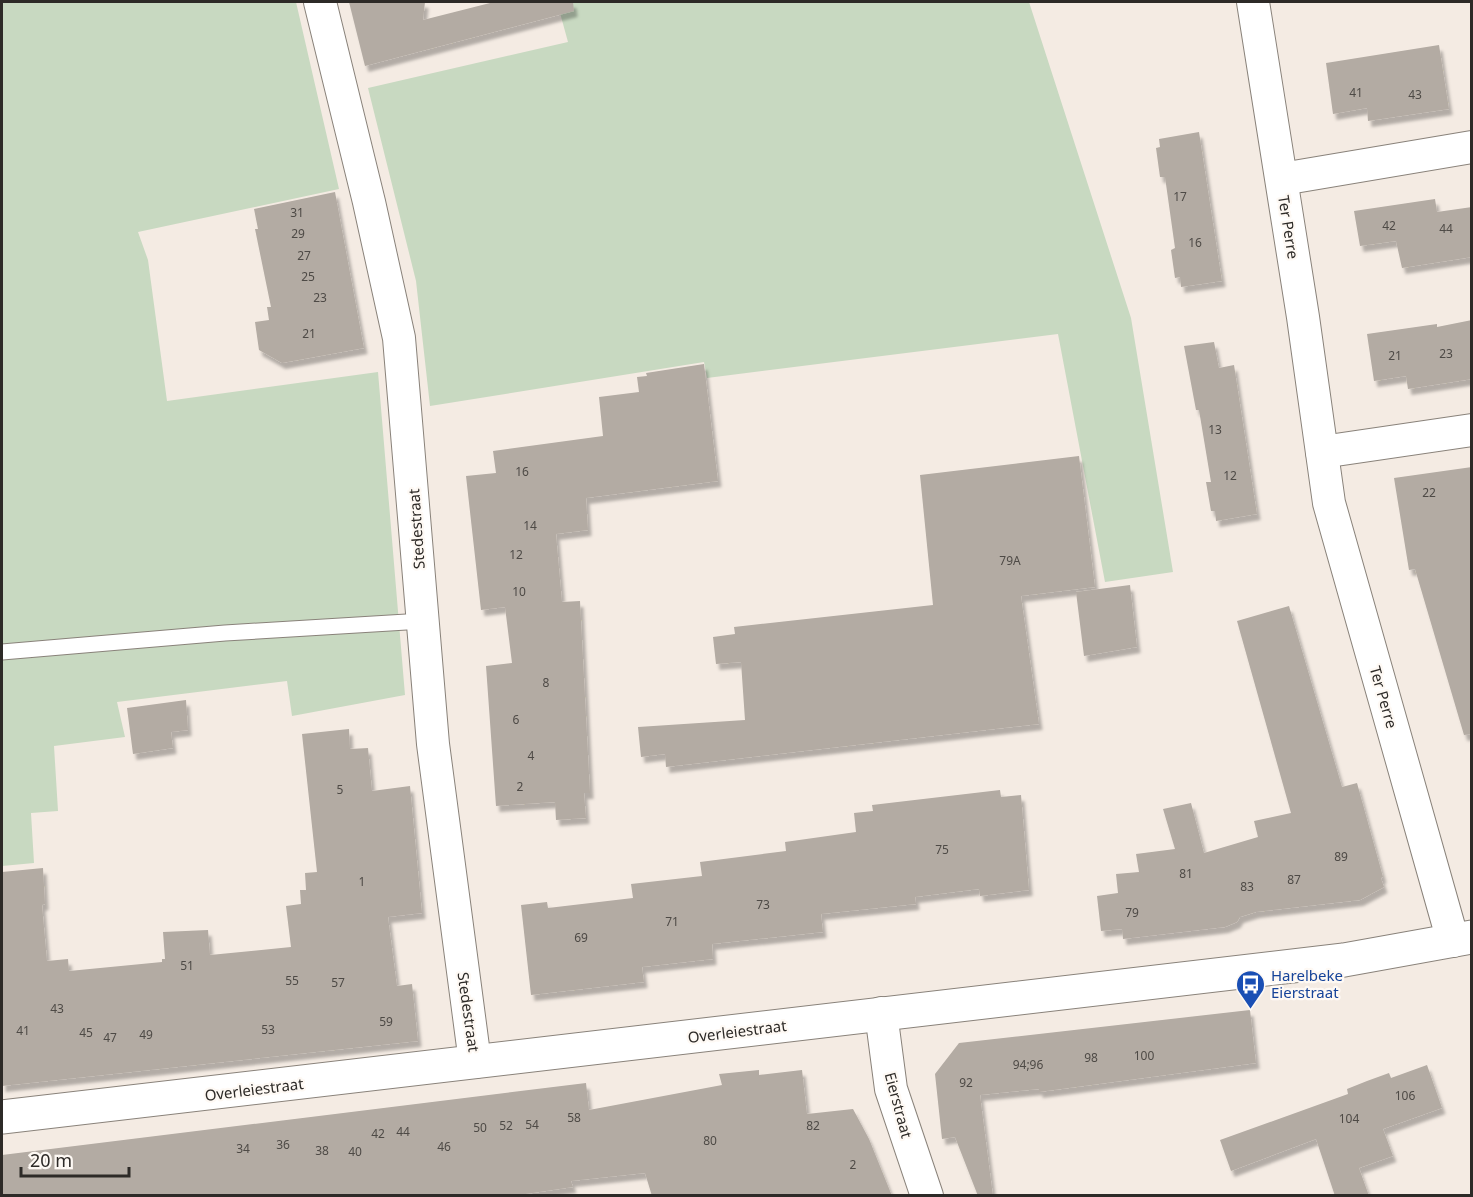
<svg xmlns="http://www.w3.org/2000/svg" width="1473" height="1197" font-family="'Noto Sans',sans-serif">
<defs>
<filter id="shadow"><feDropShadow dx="3.5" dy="6" stdDeviation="1.5" flood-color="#0004"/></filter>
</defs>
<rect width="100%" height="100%" fill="#f4ebe3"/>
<g fill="#c8d9c1">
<polygon points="2,2 296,2 339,189 138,232 148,260 167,401 378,372 405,695 292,716 287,681 117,702 125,737 54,746 58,811 31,813 34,863 2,866"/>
<polygon points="557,2 1029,2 1131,318 1173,572 1105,582 1058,334 707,378 704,362 430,406 416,281 368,88 568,42"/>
</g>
<g fill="#b3aba3" filter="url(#shadow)">
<polygon points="349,2 425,2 423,20 494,2 573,2 574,11 365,66"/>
<polygon points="1439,45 1449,109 1368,121 1367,108 1333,114 1326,63"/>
<polygon points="1199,132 1222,281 1181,287 1180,277 1175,278 1171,250 1175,248 1165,177 1160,177 1156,148 1160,147 1159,139"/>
<polygon points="335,192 364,348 282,363 259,350 255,322 269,320 267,307 271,307 255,229 258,229 254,209"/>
<polygon points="1435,199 1437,212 1472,207 1472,257 1402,268 1396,241 1360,246 1354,211"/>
<polygon points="1472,320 1472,379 1408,389 1406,376 1374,381 1367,334 1437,324 1437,327"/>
<polygon points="1214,342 1219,368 1234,365 1257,514 1216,521 1215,511 1211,511 1206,482 1211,482 1199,410 1196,410 1184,346"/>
<polygon points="704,364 718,481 586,498 588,530 556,534 562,602 580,601 590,793 584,793 586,818 556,820 555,802 496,806 486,666 512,663 505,607 481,610 466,476 496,473 493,451 603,436 599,397 639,392 637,377 647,376 646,373"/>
<polygon points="1079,456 1095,587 1021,596 1039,724 666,767 665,754 641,757 638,727 745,720 741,662 716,664 713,637 735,634 734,627 933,605 920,475"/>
<polygon points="1472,467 1472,734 1464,735 1415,569 1409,570 1394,478"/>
<polygon points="1130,585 1137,647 1084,656 1076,592"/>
<polygon points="1289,606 1342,787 1357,783 1383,877 1381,878 1384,887 1360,900 1256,912 1240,917 1237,922 1225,927 1123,939 1122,929 1101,931 1097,896 1118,893 1116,874 1139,872 1136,854 1175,849 1163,809 1191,803 1204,853 1258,837 1254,821 1291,813 1237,621"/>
<polygon points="186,700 188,730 171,732 173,748 133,754 127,708"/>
<polygon points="349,729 350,749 368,748 372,791 410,786 422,913 388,917 397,986 412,984 418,1041 2,1086 2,872 43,868 45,904 42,905 47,961 68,959 69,971 162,962 162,959 165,959 163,932 208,930 210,955 291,947 286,906 301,904 300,890 306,890 305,873 317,872 302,734"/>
<polygon points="1000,790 1001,797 1021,795 1029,890 980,896 979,889 915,897 916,904 821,914 823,932 712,944 713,959 642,967 644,982 531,995 521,905 547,902 548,908 633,898 631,884 702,876 700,862 786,851 785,842 856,832 854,813 873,811 872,805"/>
<polygon points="1250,1010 1256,1063 1039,1092 1039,1089 980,1095 993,1196 978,1196 955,1137 942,1139 935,1074 959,1043"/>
<polygon points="1427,1065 1442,1108 1383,1129 1393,1156 1359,1168 1369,1196 1335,1196 1316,1139 1231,1171 1220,1140 1348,1094 1347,1089 1367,1081 1389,1073 1391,1078"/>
<polygon points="759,1070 759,1075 802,1070 807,1114 853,1109 869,1139 892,1196 652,1196 645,1173 571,1181 573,1187 512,1196 2,1196 2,1155 586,1083 589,1110 722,1085 719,1074"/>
</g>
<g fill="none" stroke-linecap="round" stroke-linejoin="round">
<defs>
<polyline id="service" points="2,652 225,633 423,621"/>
<g id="minor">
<polyline points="320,2 369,202 399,338 433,744 475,1062"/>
<polyline points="1253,2 1303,317 1329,503 1453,941"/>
<polyline points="1282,179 1472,147"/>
<polyline points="1322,452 1472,430"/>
<polyline points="881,1013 891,1089 927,1196"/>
</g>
<polyline id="secondary" points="2,1117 1344,960 1472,937"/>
</defs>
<use href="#service" stroke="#89827a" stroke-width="17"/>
<use href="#minor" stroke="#89827a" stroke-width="34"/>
<use href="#secondary" stroke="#89827a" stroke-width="35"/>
<use href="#service" stroke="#fff" stroke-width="15"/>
<use href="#minor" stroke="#fff" stroke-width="32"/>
<use href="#secondary" stroke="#fff" stroke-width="33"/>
</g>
<defs>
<symbol id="bus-pin" viewBox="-11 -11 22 30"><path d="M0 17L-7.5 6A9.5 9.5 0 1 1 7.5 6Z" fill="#1a4fb4" stroke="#fef9f4"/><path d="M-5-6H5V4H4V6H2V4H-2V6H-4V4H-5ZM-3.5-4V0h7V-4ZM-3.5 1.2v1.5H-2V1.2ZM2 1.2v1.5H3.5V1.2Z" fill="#fff"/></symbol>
</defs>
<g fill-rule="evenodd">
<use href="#bus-pin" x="1234" y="968" width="33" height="45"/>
</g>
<g text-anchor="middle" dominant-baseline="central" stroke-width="4.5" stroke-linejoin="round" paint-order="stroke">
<g font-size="12" fill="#4e4a46">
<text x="1356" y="92">41</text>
<text x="1415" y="94">43</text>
<text x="1180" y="196">17</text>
<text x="297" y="212">31</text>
<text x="1389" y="225">42</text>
<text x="1446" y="228">44</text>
<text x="298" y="233">29</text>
<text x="1195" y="242">16</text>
<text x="304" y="255">27</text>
<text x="308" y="276">25</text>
<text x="320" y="297">23</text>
<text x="309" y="333">21</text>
<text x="1446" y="353">23</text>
<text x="1395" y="355">21</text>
<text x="1215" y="429">13</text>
<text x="522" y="471">16</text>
<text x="1230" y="475">12</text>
<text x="1429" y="492">22</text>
<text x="530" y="525">14</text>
<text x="516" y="554">12</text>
<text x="1010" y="560">79A</text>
<text x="519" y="591">10</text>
<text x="546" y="682">8</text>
<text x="516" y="719">6</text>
<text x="531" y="755">4</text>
<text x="520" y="786">2</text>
<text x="340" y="789">5</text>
<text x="942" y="849">75</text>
<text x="1341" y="856">89</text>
<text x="1186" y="873">81</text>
<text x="1294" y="879">87</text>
<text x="362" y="881">1</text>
<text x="1247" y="886">83</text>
<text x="763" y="904">73</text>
<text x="1132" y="912">79</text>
<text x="672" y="921">71</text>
<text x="581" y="937">69</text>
<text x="187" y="965">51</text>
<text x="292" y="980">55</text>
<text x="338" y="982">57</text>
<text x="57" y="1008">43</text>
<text x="386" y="1021">59</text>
<text x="268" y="1029">53</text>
<text x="23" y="1030">41</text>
<text x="86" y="1032">45</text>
<text x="146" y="1034">49</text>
<text x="110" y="1037">47</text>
<text x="1144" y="1055">100</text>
<text x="1091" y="1057">98</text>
<text x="1028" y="1064">94;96</text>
<text x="966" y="1082">92</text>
<text x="1405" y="1095">106</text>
<text x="574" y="1117">58</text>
<text x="1349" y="1118">104</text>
<text x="532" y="1124">54</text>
<text x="506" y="1125">52</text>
<text x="813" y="1125">82</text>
<text x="480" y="1127">50</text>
<text x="403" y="1131">44</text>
<text x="378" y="1133">42</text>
<text x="710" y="1140">80</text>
<text x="283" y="1144">36</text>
<text x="444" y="1146">46</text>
<text x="243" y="1148">34</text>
<text x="322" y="1150">38</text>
<text x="355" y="1151">40</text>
<text x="853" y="1164">2</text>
</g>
<g font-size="15" fill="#2d2a27" stroke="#fef9f4">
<text transform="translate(1289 227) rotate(81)">Ter Perre</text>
<text transform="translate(416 529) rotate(-94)">Stedestraat</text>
<text transform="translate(1384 697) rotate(74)">Ter Perre</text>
<text transform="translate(469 1012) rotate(82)">Stedestraat</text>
<text transform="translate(737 1031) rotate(-7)">Overleiestraat</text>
<text transform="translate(254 1089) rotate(-7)">Overleiestraat</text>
<text transform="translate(899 1105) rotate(75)">Eierstraat</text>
</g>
<g font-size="15" fill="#164399" stroke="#fef9f4" text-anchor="start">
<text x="1271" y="975">Harelbeke<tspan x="1271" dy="17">Eierstraat</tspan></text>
</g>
</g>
<rect width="1473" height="1197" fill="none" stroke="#2d2a27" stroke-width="6"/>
<path d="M21 1167v9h108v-9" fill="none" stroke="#2d2a27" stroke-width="3"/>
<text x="30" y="1167" font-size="18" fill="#2d2a27" stroke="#fef9f4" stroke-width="4.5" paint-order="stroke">20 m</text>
</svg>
